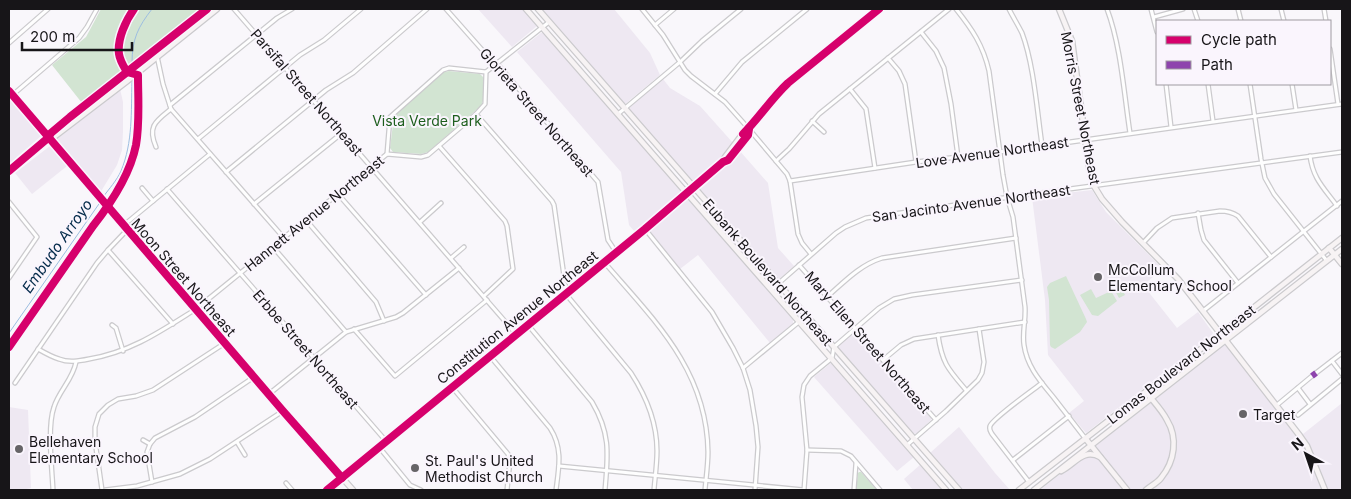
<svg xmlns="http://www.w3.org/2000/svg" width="1351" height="499" font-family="Inter,sans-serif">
<rect width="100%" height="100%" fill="#f9f7fb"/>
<g fill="#eee8f2">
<polygon points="478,9 523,9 537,26 512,47"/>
<polygon points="542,9 614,9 650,53 660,75 625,104"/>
<polygon points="541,33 544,33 682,190 681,193 635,232 629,225 621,172 517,52"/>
<polygon points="663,79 670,88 700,106 733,143 722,158 710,170 696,182 692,182 628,109"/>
<polygon points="120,89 123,102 123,132 122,150 117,165 100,193 56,141 57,139 91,111"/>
<polygon points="9,101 12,101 41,134 41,136 10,163 9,163"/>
<polygon points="50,146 67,166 32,194 15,173"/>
<polygon points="739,150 768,183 778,248 794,266 778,280 699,190 728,164"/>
<polygon points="1092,190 1106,212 1163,269 1143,285 1177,328 1198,312 1213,333 1212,335 1086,433 1069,413 1084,401 1048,355 1045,300 1032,197"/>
<polygon points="688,198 793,319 793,324 770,343 698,255 680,269 648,231"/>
<polygon points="854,333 857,333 931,418 931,420 916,434 913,433 838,348 838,346"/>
<polygon points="1226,343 1298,438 1342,403 1342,490 1040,490"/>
<polygon points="831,363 833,364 914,457 897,471 814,377"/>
<polygon points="9,407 28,410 31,488 22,490 9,490"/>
<polygon points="959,427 995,473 1010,490 963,490 930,453"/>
<polygon points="920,465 942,490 913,490 904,479"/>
</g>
<g fill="#d2e4d2">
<polygon points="101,9 202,9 82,103 52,65 86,37"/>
<polygon points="449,71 480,74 484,78 483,101 481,106 428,152 421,154 393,152 390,148 394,116 444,72"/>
<polygon points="1066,276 1086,319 1087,322 1080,332 1055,349 1051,347 1050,345 1049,300 1047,287 1050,283"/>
<polygon points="1126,282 1130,290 1124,293 1125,295 1119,298 1114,289"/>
<polygon points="1091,289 1096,298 1111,291 1117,301 1098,316 1092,315 1080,295"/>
<polygon points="859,472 861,472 877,490 856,490 858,473"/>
</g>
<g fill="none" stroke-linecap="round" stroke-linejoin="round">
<g stroke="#9dbee1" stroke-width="1">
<path d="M132 63C132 39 138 27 152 9"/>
<path d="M103 197C109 189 117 180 121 171 133 142 131 112 132 81"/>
<polyline points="9,333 101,201"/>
</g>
<defs>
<g id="street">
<polyline points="234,9 516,334"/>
<polyline points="446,9 492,61 500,67 598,182 608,240 616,252"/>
<polyline points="642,9 663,35 685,70 691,76 725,102 749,129 787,174 790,181 798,234 802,243 811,254"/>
<path d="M956 9C972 29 983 45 989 71L1003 175 1007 197 1013 217 1025 307C1026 320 1022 332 1024 345 1027 367 1041 382 1054 398 1065 412 1075 425 1085 438"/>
<path d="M1009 9C1013 17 1018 25 1022 33 1034 65 1037 111 1042 145"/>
<path d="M1107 9C1121 46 1124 94 1130 133"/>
<polyline points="1151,9 1157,32"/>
<polyline points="1194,9 1198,21"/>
<polyline points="1238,9 1241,21"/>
<polyline points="1281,9 1284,21"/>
<polyline points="1324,9 1326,21"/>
<polyline points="1154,17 1183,9"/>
<polyline points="655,25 674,9"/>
<polyline points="921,32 936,51 944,68 951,104 958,157"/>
<polyline points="9,43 48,9"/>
<polyline points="1330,49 1338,104"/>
<polyline points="155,51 157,56 163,84 171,109 284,238"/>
<polyline points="888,58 899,71 905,84 916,162"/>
<polyline points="1166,84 1171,127"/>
<polyline points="1208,84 1213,121"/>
<polyline points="1250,84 1261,159 1265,178 1274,194 1327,261"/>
<polyline points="1292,84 1296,110"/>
<polyline points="850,89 866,109 875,168"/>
<polyline points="715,94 742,62 807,9"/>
<polyline points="9,98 79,38 87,27 97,9"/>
<polyline points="170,105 277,18 292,9"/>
<polyline points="476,114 552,201 554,205 564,276 572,288"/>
<polyline points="618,114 680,62 702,41 741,9"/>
<polyline points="812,121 824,132"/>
<polyline points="198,139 300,55 324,40 361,9"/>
<polyline points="439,146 505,221 507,226 513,269 484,296"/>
<path d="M156 147C147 126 156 121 171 109"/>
<polyline points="387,154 390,117 443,70 449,68 486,72"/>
<path d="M1310 156C1313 179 1324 188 1337 206"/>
<polyline points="776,161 789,149 819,114 949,9"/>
<polyline points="226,172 326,90 353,73 427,9"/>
<polyline points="790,181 916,162 999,152 1342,104"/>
<polyline points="142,188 153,201"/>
<polyline points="167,189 386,441"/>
<polyline points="338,194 426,295"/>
<polyline points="9,202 37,237 9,278"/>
<polyline points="254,204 342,133"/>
<polyline points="1198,213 1201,230 1204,240 1238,283"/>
<polyline points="306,220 376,302 384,321"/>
<polyline points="420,222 441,203"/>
<polyline points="124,225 210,154"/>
<polyline points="645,229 712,312 733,348 743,368 750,390 756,426 758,447 755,490"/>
<path d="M1143 243 1157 228 1172 218 1220 211C1227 211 1232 212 1238 216L1271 257"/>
<polyline points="273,247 346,332"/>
<polyline points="108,250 173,324"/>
<polyline points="451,258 464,247"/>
<path d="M604 262C654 320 707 370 708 452 708 465 706 478 705 490"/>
<polyline points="799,265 936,420"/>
<polyline points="772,289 836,233 845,227 866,218 1010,197 1342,152"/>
<path d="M565 293 631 373C646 396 657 423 657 451 657 464 655 477 654 490"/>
<path d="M828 296C845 281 860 265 882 258L1016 238"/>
<polyline points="1203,311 1342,201"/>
<polyline points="112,325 116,328 123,351"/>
<path d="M528 325 592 402C611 434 608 455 605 490"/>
<polyline points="354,329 395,376 487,300"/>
<path d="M938 335C942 363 948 369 966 390"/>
<path d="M38 349C45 353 52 357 59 359 69 363 79 361 89 359 131 352 161 331 196 309L387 154 421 157 428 155 476 114 485 104 486 72 549 22"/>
<path d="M490 356 550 428C563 448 559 467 556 490"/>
<polyline points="883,360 901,345 914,339 1025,322"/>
<polyline points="1332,361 1342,374"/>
<polyline points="743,368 806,316"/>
<polyline points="1316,373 1342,353"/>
<polyline points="15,383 97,263 108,250 127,230"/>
<polyline points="452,387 508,454 510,461 507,490"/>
<polyline points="1298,388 1310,404"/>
<polyline points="269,394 346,332 396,317 403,313 459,268"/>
<polyline points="1277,405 1312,376"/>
<polyline points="1298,415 1342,379"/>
<polyline points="143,440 150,444"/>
<polyline points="237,442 245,455"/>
<polyline points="907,445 946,411 978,380 982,373 984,362 979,329"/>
<polyline points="379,447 410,485 421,490"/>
<polyline points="807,450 841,451 851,456 880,490"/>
<polyline points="1013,460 1069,416"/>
<polyline points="559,466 804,490"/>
<polyline points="152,482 147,452 150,444 155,438 195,417 254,377"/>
<path d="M1029 482 992 434C990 430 989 430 990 426 993 418 1033 390 1042 383"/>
<polyline points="286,483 292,490"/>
<path d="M53 490C52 468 47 427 54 407 59 391 73 379 76 362"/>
<polyline points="102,490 95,441 95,427 99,414 108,405 118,399 136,396 153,390 225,343"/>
<polyline points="105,490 137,486 180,474 210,459 283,411"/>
<polyline points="804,490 807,450 802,397 804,385 810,376 832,358 834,347 879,308 894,299 912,295 1022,280"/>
<polyline points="854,490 856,463"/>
</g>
<g id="secondary">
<polyline points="526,9 946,490"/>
<polyline points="538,9 959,490"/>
<polyline points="1059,9 1072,41 1089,167 1094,186 1102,199 1122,222 1178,279 1300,436 1307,446 1325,490"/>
<polyline points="9,91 283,411 353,490"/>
<polyline points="48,138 54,137 126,82 217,9"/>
<polyline points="723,162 725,157 744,132 749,129 776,94 788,83 879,9"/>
<polyline points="9,171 48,138 51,133 70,117 207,9"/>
<polyline points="1329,248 1342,264"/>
<path d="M1146 392C1153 401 1162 410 1167 420 1178 438 1175 461 1161 478 1157 483 1151 486 1146 490"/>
<polyline points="1085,438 1127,490"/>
<path d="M1061 471C1075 464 1083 448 1100 457"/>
<polyline points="327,490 645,229 723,162 728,160 748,135 749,129"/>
<polyline points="1019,490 1224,331 1342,238"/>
<polyline points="1034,490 1342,249"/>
</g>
</defs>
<use href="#street" stroke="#cbcacd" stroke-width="5.5"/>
<use href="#secondary" stroke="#cbcacd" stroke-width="7"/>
<use href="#street" stroke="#fefefe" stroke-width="3"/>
<use href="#secondary" stroke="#f7f3f4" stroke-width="4.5"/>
<polyline stroke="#8e44ad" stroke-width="6" stroke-dasharray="12 6" stroke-linecap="butt" points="1312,376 1316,373"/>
<defs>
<g id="cycleway">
<polyline points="9,91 283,411 342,478"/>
<path d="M743 134C759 118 771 99 788 83L879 9"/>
<polyline points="9,171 48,138 51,133 70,117 207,9"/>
<path d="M9 347 93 226C112 202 130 175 136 145 140 122 138 98 138 75L127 72C124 67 120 61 119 54 117 39 126 20 134 9"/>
<polyline points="327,490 645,229 723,162 728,160 748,135 749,129"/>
</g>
</defs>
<use href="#cycleway" stroke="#faf5fd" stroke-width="11"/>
<use href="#cycleway" stroke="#d6006c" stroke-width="8"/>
</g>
<g fill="#666467" stroke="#faf5fd" stroke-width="2">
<circle cx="1098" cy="277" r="5"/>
<circle cx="1243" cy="414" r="5"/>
<circle cx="19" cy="449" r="5"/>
<circle cx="415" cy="468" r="5"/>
</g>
<g text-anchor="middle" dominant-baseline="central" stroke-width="4" stroke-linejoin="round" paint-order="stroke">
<g font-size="14" fill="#171518" stroke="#faf5fd">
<text transform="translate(307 92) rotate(49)">Parsifal Street Northeast</text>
<text transform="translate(1081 108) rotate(79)">Morris Street Northeast</text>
<text transform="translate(537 112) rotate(49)">Glorieta Street Northeast</text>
<text transform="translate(992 152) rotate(-8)">Love Avenue Northeast</text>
<text transform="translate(971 203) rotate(-8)">San Jacinto Avenue Northeast</text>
<text transform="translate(314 213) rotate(-39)">Hannett Avenue Northeast</text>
<text transform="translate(768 272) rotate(49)">Eubank Boulevard Northeast</text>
<text transform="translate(184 277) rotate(49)">Moon Street Northeast</text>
<text transform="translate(517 317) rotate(-39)">Constitution Avenue Northeast</text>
<text transform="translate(868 342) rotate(49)">Mary Ellen Street Northeast</text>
<text transform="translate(306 349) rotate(49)">Erbbe Street Northeast</text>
<text transform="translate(1181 364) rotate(-38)">Lomas Boulevard Northeast</text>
</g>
<g font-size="14" fill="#1d5e1d" stroke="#faf5fd">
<text x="427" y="120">Vista Verde Park</text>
</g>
<g font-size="14" fill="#171518" stroke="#faf5fd" text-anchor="start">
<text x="1108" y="269">McCollum<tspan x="1108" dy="16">Elementary School</tspan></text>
<text x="1253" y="414">Target</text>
<text x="29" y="441">Bellehaven<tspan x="29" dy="16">Elementary School</tspan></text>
<text x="425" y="460">St. Paul's United<tspan x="425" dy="16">Methodist Church</tspan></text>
</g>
<g font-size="15" font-style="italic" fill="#042b4a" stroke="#faf5fd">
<text transform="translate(57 246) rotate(-55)">Embudo Arroyo</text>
</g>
</g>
<rect width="1351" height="499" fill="none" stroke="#171518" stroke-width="20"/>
<rect x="1156" y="20" width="175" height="65" fill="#faf5fd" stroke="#9f9ba1"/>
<rect x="1166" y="36" width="25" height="8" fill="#d6006c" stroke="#9f9ba1"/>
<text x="1201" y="45" font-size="15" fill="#171518">Cycle path</text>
<rect x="1166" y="61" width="25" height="8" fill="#8e44ad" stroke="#9f9ba1"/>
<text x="1201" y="70" font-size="15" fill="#171518">Path</text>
<g transform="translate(1306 454) rotate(320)" stroke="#faf5fd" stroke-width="4" paint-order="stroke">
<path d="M0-4L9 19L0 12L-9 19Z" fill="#171518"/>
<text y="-8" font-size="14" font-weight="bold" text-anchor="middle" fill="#171518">N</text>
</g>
<path d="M22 42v8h110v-8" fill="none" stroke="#171518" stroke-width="2.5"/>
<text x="30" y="42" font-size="15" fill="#171518" stroke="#faf5fd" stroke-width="4" paint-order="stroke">200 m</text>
</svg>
